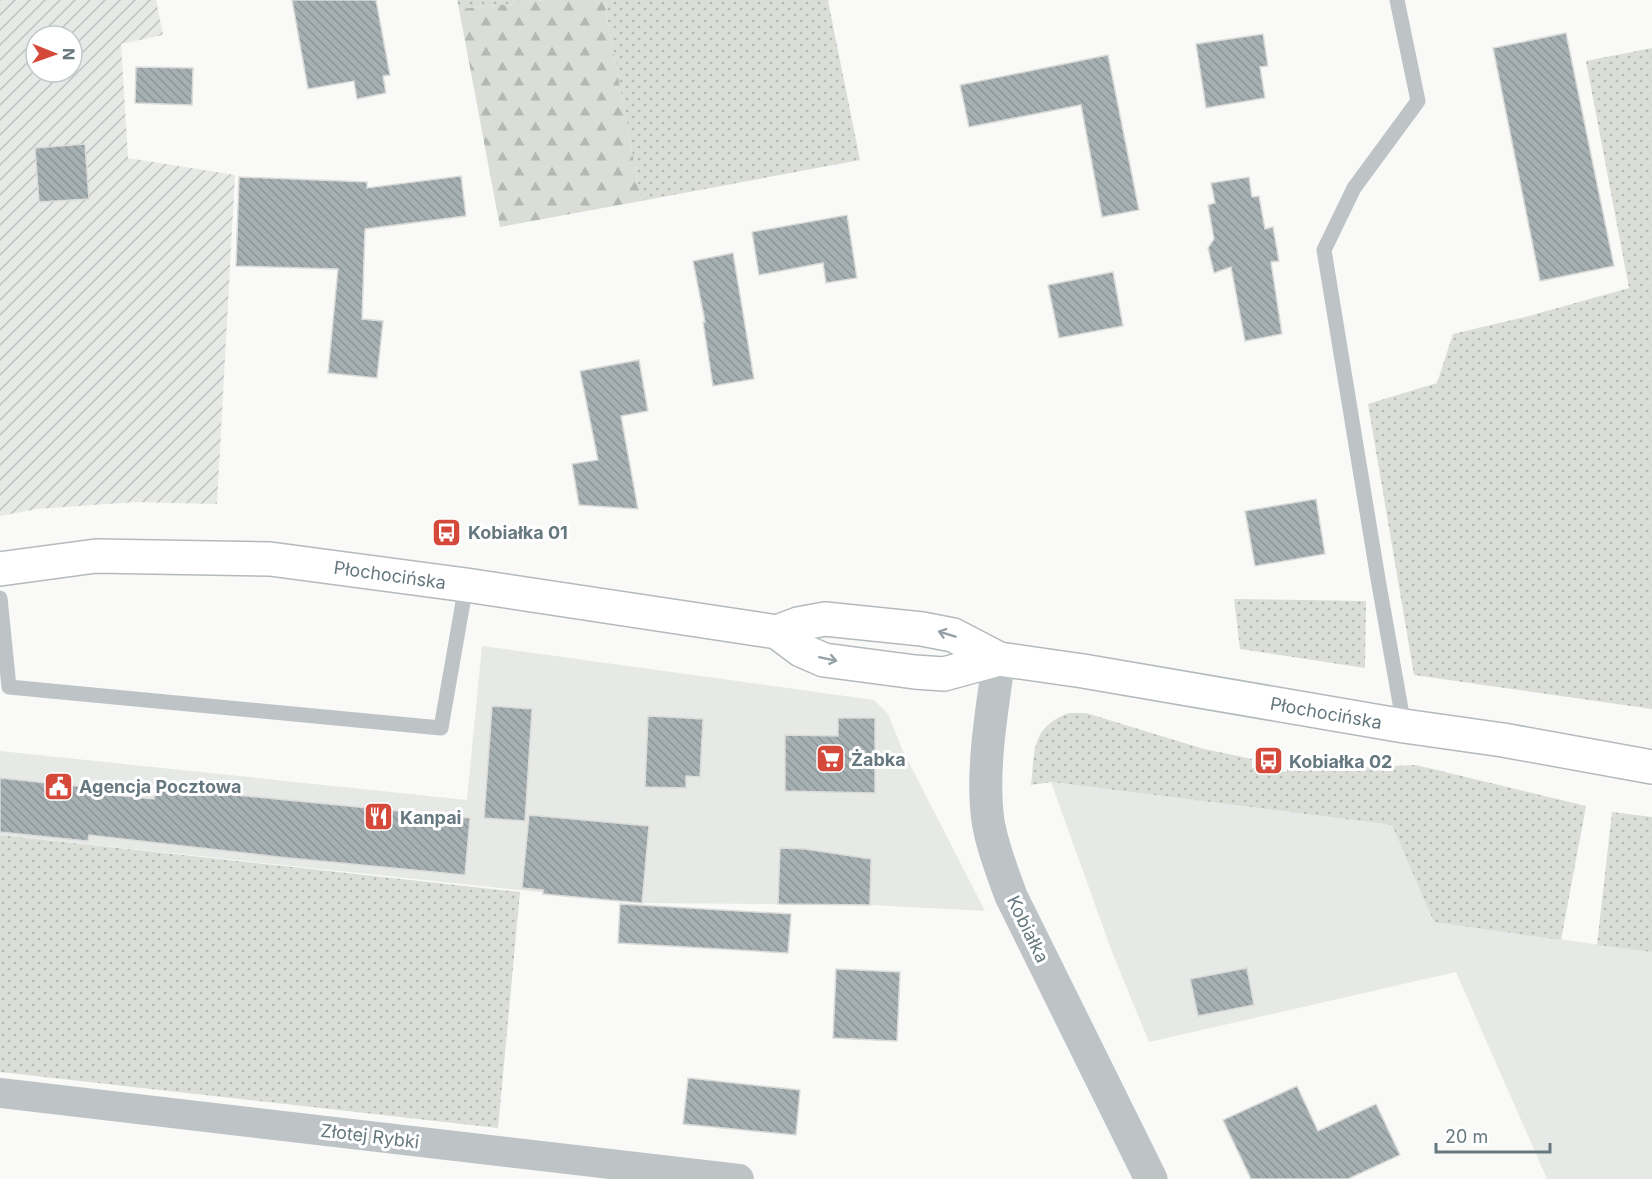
<svg xmlns="http://www.w3.org/2000/svg" width="1652" height="1179" font-family="Inter,sans-serif">
<defs>
<pattern id="industrial-furrows" width="10" height="10" patternUnits="userSpaceOnUse" patternTransform="scale(1.5)"><rect width="10" height="10" fill="#e7e9e7"/><path d="M-1 1l2-2M0 10L10 0M9 11l2-2" fill="none" stroke="#bfc2c0"/></pattern>
<pattern id="grass-dots" width="8" height="8" patternUnits="userSpaceOnUse" patternTransform="scale(1.5)"><rect width="8" height="8" fill="#daded7"/><path d="M2 2h.1M6 6h.1" fill="none" stroke="#b5b9b4" stroke-width="1.8" stroke-linecap="round"/></pattern>
<pattern id="forest-firs" width="22" height="20" patternUnits="userSpaceOnUse" patternTransform="scale(1.5)"><rect width="22" height="20" fill="#daded7"/><path d="M5 1l3.5 6h-7zM16 11l3.5 6h-7z" fill="#b5b9b4"/></pattern>
<pattern id="building-back-hatch" width="6" height="6" patternUnits="userSpaceOnUse" patternTransform="scale(1.5)"><rect width="6" height="6" fill="#a6b0b3"/><path d="M-1 5l2 2M0 0l6 6M5-1l2 2" fill="none" stroke="#8b9497"/></pattern>
</defs>
<rect width="100%" height="100%" fill="#f9f9f7"/>
<g fill="#e7e9e7">
<polygon points="482,646 874,700 888,714 902,749 985,911 870,905 642,903 0,835 0,751 467,800"/>
<polygon points="1051,782 1392,825 1435,922 1652,952 1652,1179 1547,1179 1456,972 1149,1042 1112,952"/>
</g>
<path fill="url(#industrial-furrows)" fill-rule="evenodd" d="M0 0H156L163 35 121 44 128 158 235 175 217 504 135 502 37 509 0 516ZM36 36H72V72H36Z"/>
<g fill="url(#grass-dots)">
<polygon points="457,0 545,0 459,9"/>
<polygon points="604,0 830,0 828,1 860,160 641,201"/>
<polygon points="1652,48 1652,709 1414,675 1368,404 1437,383 1453,334 1529,316 1629,288 1586,61"/>
<polygon points="1234,599 1366,601 1365,668 1240,649"/>
<path d="M1069 713H1086L1204 749 1252 759V768L1287 772 1288 764 1323 769 1416 765 1586 806 1561 940 1434 922 1392 825 1051 782 1031 785C1035 750 1031 727 1069 713Z"/>
<polygon points="1612,812 1652,817 1652,952 1597,945"/>
<polygon points="0,835 520,892 498,1128 0,1072"/>
</g>
<polygon fill="url(#forest-firs)" points="545,0 604,0 641,201 500,227 459,9"/>
<g fill="url(#building-back-hatch)" stroke="#dbdbd9" stroke-width="1.5">
<polygon points="292,0 376,0 390,75 383,76 386,93 357,99 354,81 308,89"/>
<polygon points="1566,33 1614,266 1540,281 1493,48"/>
<polygon points="1263,34 1268,66 1260,67 1265,98 1206,108 1196,44"/>
<polygon points="1108,55 1139,210 1102,217 1081,105 969,127 960,85"/>
<polygon points="136,67 193,68 192,105 135,103"/>
<polygon points="85,144 89,199 39,202 35,148"/>
<polygon points="461,176 466,216 365,229 362,319 383,321 377,378 328,373 338,269 236,266 239,177 367,182 367,188"/>
<polygon points="1249,177 1252,197 1259,196 1265,229 1273,227 1279,261 1271,262 1282,334 1245,341 1231,267 1214,273 1208,248 1214,239 1208,205 1215,203 1211,183"/>
<polygon points="847,215 857,278 826,283 823,263 759,275 752,232"/>
<polygon points="733,253 754,379 713,386 703,322 705,322 693,261"/>
<polygon points="1113,272 1123,326 1059,338 1048,285"/>
<polygon points="639,360 648,411 621,416 638,509 579,505 572,464 598,460 580,371"/>
<polygon points="1316,499 1325,554 1255,566 1245,511"/>
<polygon points="492,706 532,709 525,821 484,818"/>
<polygon points="648,716 703,719 700,777 686,776 686,788 645,787"/>
<polygon points="838,718 875,718 875,793 785,791 785,735 838,736"/>
<polygon points="0,778 94,788 94,793 154,799 155,787 470,818 465,875 279,857 89,835 88,841 0,832"/>
<polygon points="529,815 649,826 642,903 543,894 543,890 522,888"/>
<polygon points="780,848 805,849 871,859 870,905 778,904"/>
<polygon points="620,904 791,914 788,953 618,943"/>
<polygon points="1247,968 1254,1005 1198,1016 1190,979"/>
<polygon points="836,969 900,972 897,1041 833,1038"/>
<polygon points="688,1078 800,1090 796,1135 683,1124"/>
<polygon points="1297,1086 1318,1131 1376,1104 1400,1155 1348,1179 1251,1179 1223,1120"/>
</g>
<g fill="none" stroke-linecap="round" stroke-linejoin="round">
<defs>
<g id="secondary">
<polyline points="0,569 96,556 270,559 466,585 777,632 801,650 824,660 915,672 944,674 999,659"/>
<polyline points="777,632 798,624 825,619 922,629 953,635 999,659 1083,671 1404,726 1503,740 1652,767"/>
</g>
</defs>
<use href="#secondary" stroke="#b3babd" stroke-width="36"/>
<g stroke="#bec4c6" stroke-width="15">
<polyline points="1397,0 1418,101 1354,188 1324,250 1378,579 1404,726"/>
<polyline points="0,598 9,687 441,728 466,585"/>
</g>
<polyline stroke="#bec4c6" stroke-width="30" points="0,1093 739,1179"/>
<path stroke="#bec4c6" stroke-width="33" d="M999 659C992 710 981 770 988 821 992 846 1002 871 1011 896L1151 1179"/>
<use href="#secondary" stroke="#fff" stroke-width="33"/>
</g>
<defs><path id="oneway-shaft" d="M-6 0H5M1.5-3L5.5 0L1.5 3" fill="none" stroke-width="1.6" stroke-linecap="round" stroke-linejoin="round" transform="scale(1.5)"/></defs>
<g stroke="#94a0a5">
<use href="#oneway-shaft" transform="translate(947 634) rotate(-163)"/>
<use href="#oneway-shaft" transform="translate(828 659) rotate(12)"/>
</g>
<defs>
<symbol id="bus-square" viewBox="-11 -11 22 22"><rect x="-9" y="-9" width="18" height="18" rx="4" fill="#d5493b" stroke="#fff"/><path d="M-5-6H5V4H4V6H2V4H-2V6H-4V4H-5ZM-3.5-4V0h7V-4ZM-3.5 1.2v1.5H-2V1.2ZM2 1.2v1.5H3.5V1.2Z" fill="#fff"/></symbol>
<symbol id="supermarket-square" viewBox="-11 -11 22 22"><rect x="-9" y="-9" width="18" height="18" rx="4" fill="#d5493b" stroke="#fff"/><path d="M-6-5.5h2.5l.6 2H6L4.5 2H-2.5L-4.4-4H-6ZM-1.5 3.2a1.3 1.3 0 1 0 .1 0ZM3 3.2a1.3 1.3 0 1 0 .1 0Z" fill="#fff"/></symbol>
<symbol id="civic-square" viewBox="-11 -11 22 22"><rect x="-9" y="-9" width="18" height="18" rx="4" fill="#d5493b" stroke="#fff"/><path d="M-.6-6.5H3V-4.5H.6V-3L4-1V1h2V6H-6V1h2V-1L-.6-3ZM-1.2 2.5V6h2.4V2.5Z" fill="#fff"/></symbol>
<symbol id="restaurant-square" viewBox="-11 -11 22 22"><rect x="-9" y="-9" width="18" height="18" rx="4" fill="#d5493b" stroke="#fff"/><path d="M-5-6h1v4h1v-4h1v4h1v-4h1v5L-1.5 .5V6h-2V.5L-5-1ZM5-6V6H3V1.5H1.5Q1.5-4 5-6Z" fill="#fff"/></symbol>
</defs>
<g fill-rule="evenodd">
<use href="#bus-square" x="430" y="516" width="33" height="33"/>
<use href="#supermarket-square" x="814" y="742" width="33" height="33"/>
<use href="#bus-square" x="1252" y="744" width="33" height="33"/>
<use href="#civic-square" x="42" y="770" width="33" height="33"/>
<use href="#restaurant-square" x="362" y="800" width="33" height="33"/>
</g>
<g text-anchor="middle" dominant-baseline="central" stroke-width="6" stroke-linejoin="round" paint-order="stroke">
<g font-size="18" font-weight="bold" fill="#66787f" stroke="#fff" text-anchor="start">
<text x="468" y="532">Kobiałka 01</text>
<text x="851" y="759">Żabka</text>
<text x="1289" y="761">Kobiałka 02</text>
<text x="79" y="786">Agencja Pocztowa</text>
<text x="400" y="817">Kanpai</text>
</g>
<g font-size="18" fill="#66787f" stroke="#fff">
<text transform="translate(390 575) rotate(8)">Płochocińska</text>
<text transform="translate(1326 713) rotate(10)">Płochocińska</text>
<text transform="translate(1028 929) rotate(64)">Kobiałka</text>
<text transform="translate(370 1136) rotate(7)">Złotej Rybki</text>
</g>
</g>
<g transform="translate(54 54) rotate(91)"><circle r="28" fill="#ffffff" stroke="#c2c9cc" stroke-width="1.5"/>
<path d="M0-4.5L10 22L0 15L-10 22Z" fill="#d5493b"/>
<text y="-9" font-size="16" font-weight="bold" text-anchor="middle" fill="#66787f">N</text>
</g>
<path d="M1436 1143v9h114v-9" fill="none" stroke="#66787f" stroke-width="3"/>
<text x="1445" y="1143" font-size="18" fill="#66787f" stroke="#ffffff" stroke-width="4.5" paint-order="stroke">20 m</text>
</svg>
